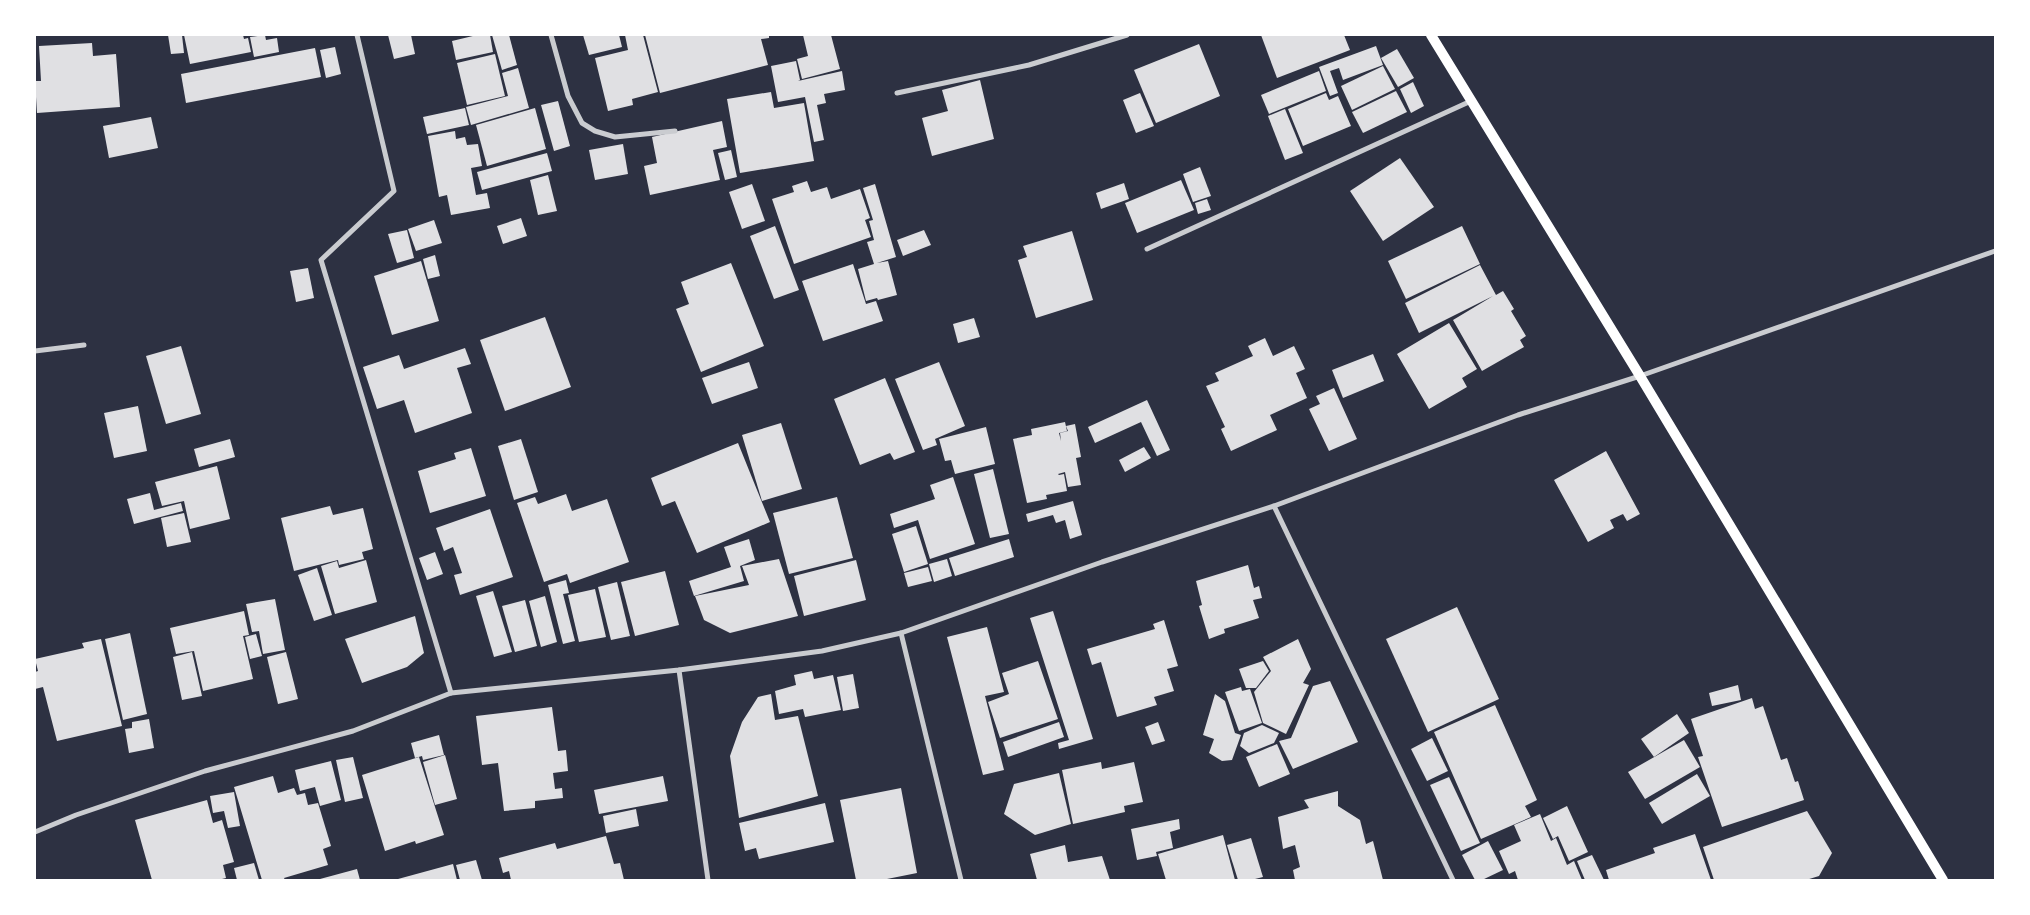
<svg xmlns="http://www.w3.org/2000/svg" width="2030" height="915" font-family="'Varela Round',sans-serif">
<rect width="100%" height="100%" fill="#2d3142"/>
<g fill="#e0e0e3">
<polygon points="168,35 182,35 184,53 171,54"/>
<polygon points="184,35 243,35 244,39 248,38 251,52 190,64"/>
<polygon points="265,35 266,40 277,38 279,52 254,57 250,37"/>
<polygon points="388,35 411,35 415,54 394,59"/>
<polygon points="477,35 490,35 493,52 456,60 452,41"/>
<polygon points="492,35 509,35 517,65 502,70"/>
<polygon points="583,35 619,35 622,47 589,55"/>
<polygon points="625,35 643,35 658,92 632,99 633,105 608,111 595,58 628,50"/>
<polygon points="645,35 769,35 769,38 761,39 768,65 660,93"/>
<polygon points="803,35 831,35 840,69 802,79 797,59 808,56"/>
<polygon points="1261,35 1344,35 1350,50 1277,78"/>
<polygon points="92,43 93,56 116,54 120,107 37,113 35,81 41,81 39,46"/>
<polygon points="1199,44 1220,96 1156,123 1134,70"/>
<polygon points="1376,46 1383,65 1343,80 1339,68 1330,71 1338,93 1330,96 1319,67"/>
<polygon points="335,47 341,74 326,78 320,50"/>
<polygon points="315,48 321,77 186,103 181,74"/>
<polygon points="1397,49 1414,78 1398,87 1381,58"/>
<polygon points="495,54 505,96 467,105 457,63"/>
<polygon points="796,61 800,80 798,81 842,71 845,90 824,94 826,103 817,105 824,140 814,142 805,97 778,102 771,66"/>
<polygon points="1383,66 1395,89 1352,110 1341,86"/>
<polygon points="518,68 529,108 471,125 466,107 508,96 502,73"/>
<polygon points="1319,71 1326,91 1269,114 1261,95"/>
<polygon points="980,80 994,139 932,156 922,118 948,111 942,90"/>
<polygon points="1413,82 1424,106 1411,113 1400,89"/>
<polygon points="1396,91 1407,112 1363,133 1352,112"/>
<polygon points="771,92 774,108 804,103 814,161 740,173 727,99"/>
<polygon points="1140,93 1154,126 1136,133 1123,100"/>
<polygon points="1326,93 1329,100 1338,96 1351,126 1303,146 1288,109"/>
<polygon points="558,101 570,146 554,151 541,105"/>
<polygon points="465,108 469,125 427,134 423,117"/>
<polygon points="535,108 546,149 487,166 476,125"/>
<polygon points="1285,109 1303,153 1285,160 1268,116"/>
<polygon points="151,117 158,148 109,158 103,126"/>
<polygon points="722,121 727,147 713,150 720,180 650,195 644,166 657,163 652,137"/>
<polygon points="455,131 456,139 465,137 467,145 478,144 482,166 471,168 476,195 487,193 490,208 451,215 447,195 439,197 428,136"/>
<polygon points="623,144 628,174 595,180 589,150"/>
<polygon points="731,150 737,177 725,180 718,153"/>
<polygon points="547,153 552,171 482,190 477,172"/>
<polygon points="1400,158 1434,207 1383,241 1350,191"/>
<polygon points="1200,167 1211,196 1193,202 1183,174"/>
<polygon points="548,175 557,211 538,215 530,180"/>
<polygon points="1181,180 1194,210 1137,233 1125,203"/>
<polygon points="807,181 811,192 827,187 831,199 860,189 870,218 865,220 871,237 794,264 772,199 794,192 792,186"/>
<polygon points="1124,183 1129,199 1101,209 1096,193"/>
<polygon points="752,184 765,221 742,229 729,192"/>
<polygon points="875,184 896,257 877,263 888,261 897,295 878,300 877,298 866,301 858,269 874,264 867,242 874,240 869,221 873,220 863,188"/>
<polygon points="1207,199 1211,210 1198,214 1195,203"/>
<polygon points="521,218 527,236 503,244 497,226"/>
<polygon points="434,220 442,243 416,251 408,229"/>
<polygon points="775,226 799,290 774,299 750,236"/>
<polygon points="1462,226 1480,264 1406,299 1388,261"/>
<polygon points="407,230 414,258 397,263 388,234"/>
<polygon points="924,230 931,245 903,256 897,240"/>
<polygon points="1072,231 1093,300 1036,318 1018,260 1027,257 1023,246"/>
<polygon points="435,255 440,276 428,279 423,259"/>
<polygon points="421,261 439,321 392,335 374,276"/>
<polygon points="731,263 764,346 701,372 676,309 689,304 681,282"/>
<polygon points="853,264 866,304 876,301 883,321 823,341 802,281"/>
<polygon points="1480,265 1496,295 1503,291 1514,309 1511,311 1526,336 1520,340 1524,347 1482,371 1453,320 1493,296 1419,333 1405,303"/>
<polygon points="308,268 314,298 296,302 290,271"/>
<polygon points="545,317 571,387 505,411 480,340"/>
<polygon points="974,318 980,337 958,343 953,324"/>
<polygon points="1449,323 1477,369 1462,378 1467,387 1429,409 1397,354"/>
<polygon points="1265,338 1273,356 1294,346 1305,369 1296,373 1307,398 1270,415 1277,430 1231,451 1221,429 1225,427 1206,386 1219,381 1215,373 1253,356 1248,346"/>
<polygon points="181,346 201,414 166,424 146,356"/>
<polygon points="465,348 471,364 457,368 472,413 415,433 404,400 377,409 363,367 399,355 404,369"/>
<polygon points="1373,354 1384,381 1343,398 1332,370"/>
<polygon points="749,362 758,388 712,404 702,378"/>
<polygon points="939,362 965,426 935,439 937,445 923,450 895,379"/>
<polygon points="885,378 915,452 894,460 890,453 860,465 834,399"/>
<polygon points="1334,388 1357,439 1329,451 1309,409 1320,404 1316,396"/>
<polygon points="1147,400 1170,450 1157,456 1141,422 1095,443 1088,427"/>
<polygon points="138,406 147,451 114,458 104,413"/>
<polygon points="1065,422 1067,431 1059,433 1061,441 1060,433 1068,431 1066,426 1075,424 1081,457 1076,458 1081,485 1068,487 1065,472 1058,474 1059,475 1064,474 1067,491 1046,495 1047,499 1027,503 1013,439 1032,435 1031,429"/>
<polygon points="781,423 802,489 762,501 742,435"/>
<polygon points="986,427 995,464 955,474 951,460 945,461 939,439"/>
<polygon points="230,439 235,457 199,467 194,449"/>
<polygon points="521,439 538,492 514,500 498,446"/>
<polygon points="738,443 770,522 697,553 675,501 662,506 651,478"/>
<polygon points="1144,447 1151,458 1125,472 1119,460"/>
<polygon points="471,448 486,496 430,513 418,471 456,459 454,453"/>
<polygon points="1606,451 1640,514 1627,521 1623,514 1610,520 1614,528 1588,542 1554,480"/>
<polygon points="217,466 230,519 190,529 184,501 162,506 155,482"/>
<polygon points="993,469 1009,534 990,538 974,474"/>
<polygon points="953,477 975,544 930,559 918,520 894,528 890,514 935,499 930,485"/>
<polygon points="150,493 154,510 181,503 183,511 134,524 127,499"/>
<polygon points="566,494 572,511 607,499 629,562 570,583 567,574 544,582 517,503 535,497 538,504"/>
<polygon points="837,497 853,558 789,574 773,513"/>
<polygon points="1073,501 1082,535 1070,539 1065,520 1056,523 1053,515 1028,522 1026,514"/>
<polygon points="330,506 333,515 363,508 373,549 362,552 364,559 339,565 338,560 294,571 281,518"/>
<polygon points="490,509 513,577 460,595 454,575 462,573 453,547 444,551 436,528"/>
<polygon points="184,513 191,542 167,547 161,518"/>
<polygon points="916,526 928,564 904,572 892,534"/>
<polygon points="749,539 755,560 740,566 744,581 694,596 689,581 731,567 724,547"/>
<polygon points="1009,539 1014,557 955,576 949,558"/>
<polygon points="435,552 443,574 427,580 419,558"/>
<polygon points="779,559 798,616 730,633 704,620 695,596 749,585 742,566"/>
<polygon points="947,559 952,576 934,582 929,564"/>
<polygon points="366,560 377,602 335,614 321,566 337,561 339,568"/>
<polygon points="856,560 866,600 804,616 794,576"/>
<polygon points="1248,565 1254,588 1259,586 1262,598 1253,600 1259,618 1224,629 1225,633 1209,639 1199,606 1202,605 1196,581"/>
<polygon points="928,567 932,581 908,587 904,573"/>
<polygon points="317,568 332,615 314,621 298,575"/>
<polygon points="665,571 679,625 635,636 621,582"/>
<polygon points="566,580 569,593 563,594 575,641 563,644 548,585"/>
<polygon points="617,582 630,636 611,640 598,587"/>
<polygon points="595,589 606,637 579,642 568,595"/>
<polygon points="493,591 512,652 494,657 476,596"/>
<polygon points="545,596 557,642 541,647 529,601"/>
<polygon points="275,599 285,650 263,654 259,631 252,632 246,604"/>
<polygon points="525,600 537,646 515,652 502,606"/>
<polygon points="1457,607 1499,699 1428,732 1386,639"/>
<polygon points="244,611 249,635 243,636 253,679 203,691 194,651 176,654 170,628"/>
<polygon points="1053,611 1093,739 1059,749 1058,743 1069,740 1030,618"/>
<polygon points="415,616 424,653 407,667 362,683 345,639"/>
<polygon points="1164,620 1178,666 1167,669 1174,691 1154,697 1157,705 1117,717 1101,662 1092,665 1087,649 1155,629 1153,624"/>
<polygon points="987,627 1004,692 985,696 1004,770 983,775 947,637"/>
<polygon points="130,633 147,714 123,720 105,639"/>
<polygon points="256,634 262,656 250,659 245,637"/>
<polygon points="101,639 122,726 57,741 43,687 35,689 35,672 38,671 35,659 84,648 82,643"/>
<polygon points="1298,639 1311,669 1303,683 1309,685 1286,734 1263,723 1254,692 1271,671 1263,657"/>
<polygon points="192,652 202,696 182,700 173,657"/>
<polygon points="286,652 298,699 278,704 267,657"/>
<polygon points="1038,661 1058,719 1000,738 988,702 1009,694 1002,673"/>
<polygon points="1263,661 1269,671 1256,688 1246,688 1239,669"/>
<polygon points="812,671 814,679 833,675 841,710 805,717 803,709 779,714 775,691 796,685 794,675"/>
<polygon points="853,674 859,708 843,711 837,677"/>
<polygon points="1330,681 1358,742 1293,769 1279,741 1291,738 1313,686"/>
<polygon points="1738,685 1741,700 1712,706 1709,693"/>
<polygon points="1241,687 1242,691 1250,689 1262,723 1239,731 1225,692"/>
<polygon points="771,694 775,720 798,716 818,796 739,818 730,756 742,722 758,697"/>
<polygon points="1215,694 1225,701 1235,733 1241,735 1232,760 1222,761 1209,753 1214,739 1203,735"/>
<polygon points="1752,698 1755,709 1763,706 1781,760 1787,758 1795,782 1798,781 1804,800 1722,827 1698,757 1703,756 1691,719"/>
<polygon points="1495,705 1537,800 1525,806 1531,817 1481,839 1434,732"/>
<polygon points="552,707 558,751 566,750 568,771 553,773 555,789 562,788 563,798 535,801 535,808 504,811 498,763 482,765 476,716"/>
<polygon points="1677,714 1689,733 1654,757 1641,739"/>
<polygon points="149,719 154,748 129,753 125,729 132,728 132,722"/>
<polygon points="1059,722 1064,737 1008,757 1003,742"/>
<polygon points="1158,722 1165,741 1152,745 1145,727"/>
<polygon points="1262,725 1279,733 1274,743 1249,753 1240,746 1244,733"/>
<polygon points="439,735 444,755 423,760 422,756 415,758 411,743"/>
<polygon points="1432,738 1448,771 1427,781 1411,749"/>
<polygon points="1684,740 1700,767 1645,799 1628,772"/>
<polygon points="1277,744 1290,774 1259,787 1246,757"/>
<polygon points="445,755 457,799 435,805 423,762"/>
<polygon points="353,757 363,798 345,802 336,760"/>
<polygon points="419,757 444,835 416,844 415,841 385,851 362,775"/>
<polygon points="331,761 341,800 320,806 315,787 300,791 295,770"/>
<polygon points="1101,762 1102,769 1134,762 1143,802 1124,806 1125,812 1073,824 1062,770"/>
<polygon points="1059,773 1071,824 1035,835 1004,814 1014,784"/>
<polygon points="1697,774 1710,796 1662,824 1649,803"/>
<polygon points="273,776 278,793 294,788 297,795 305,793 308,805 318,803 331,846 323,849 328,865 284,878 285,880 262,880 234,787"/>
<polygon points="663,776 668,801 599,814 594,790"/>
<polygon points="1449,777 1480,843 1461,851 1430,785"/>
<polygon points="901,788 917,873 882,880 856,880 840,800"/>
<polygon points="1338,791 1338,806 1360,820 1366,844 1373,841 1383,880 1295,880 1293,870 1300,867 1295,845 1283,849 1278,817 1309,808 1304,800"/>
<polygon points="234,792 240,826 228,828 224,811 213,813 210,796"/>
<polygon points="207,800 213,823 222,820 234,862 223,865 226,878 218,880 152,880 135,820"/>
<polygon points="825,803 834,842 759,859 756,848 745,851 739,823"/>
<polygon points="1567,806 1588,852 1569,861 1558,836 1553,839 1543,818"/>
<polygon points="636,809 639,826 606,833 603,816"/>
<polygon points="1807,811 1832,853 1819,876 1806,880 1714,880 1703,847"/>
<polygon points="1540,814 1551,841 1556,838 1567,865 1574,861 1582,880 1518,880 1515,871 1509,874 1499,851 1521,841 1514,825"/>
<polygon points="1179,819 1180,829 1170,832 1173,848 1156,852 1157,856 1137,860 1131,829"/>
<polygon points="1695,834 1711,880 1609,880 1606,870 1655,853 1653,848"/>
<polygon points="1223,835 1235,880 1166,880 1158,854"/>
<polygon points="606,836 614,864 620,863 624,880 511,880 509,871 503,873 499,858 555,843 557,849"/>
<polygon points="1251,838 1263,877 1251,880 1238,880 1227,845"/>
<polygon points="1488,841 1503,870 1482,880 1475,880 1462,855"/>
<polygon points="1065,845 1068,862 1102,856 1110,880 1037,880 1030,854"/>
<polygon points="1592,855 1604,880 1585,880 1577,861"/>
<polygon points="476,860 482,880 460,880 456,865"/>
<polygon points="254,863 259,880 237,880 234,868"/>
<polygon points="453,864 457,880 398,880 398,879"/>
<polygon points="357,869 360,880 320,880 320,879"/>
</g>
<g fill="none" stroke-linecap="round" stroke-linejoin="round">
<g stroke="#caccd0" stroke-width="5">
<polyline points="357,35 394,191 321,260 451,693"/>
<polyline points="551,35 568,96 582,123 595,131 615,137 675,131"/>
<polyline points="897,93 1029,65 1127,35"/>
<polyline points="1147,249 1471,101"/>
<polyline points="35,351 84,345"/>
<polyline points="1274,506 1453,880"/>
<polyline points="901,633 961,880"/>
<polyline points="679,670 708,880"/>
<polyline points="35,832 76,815 205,771 353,731 451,693 679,670 822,651 901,633 1102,562 1274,506 1518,415 1640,376 1995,251"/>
</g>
<polyline stroke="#fff" stroke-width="10" points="1431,35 1640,376 1943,880"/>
</g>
<rect width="2030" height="915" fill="none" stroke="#ffffff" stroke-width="72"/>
</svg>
